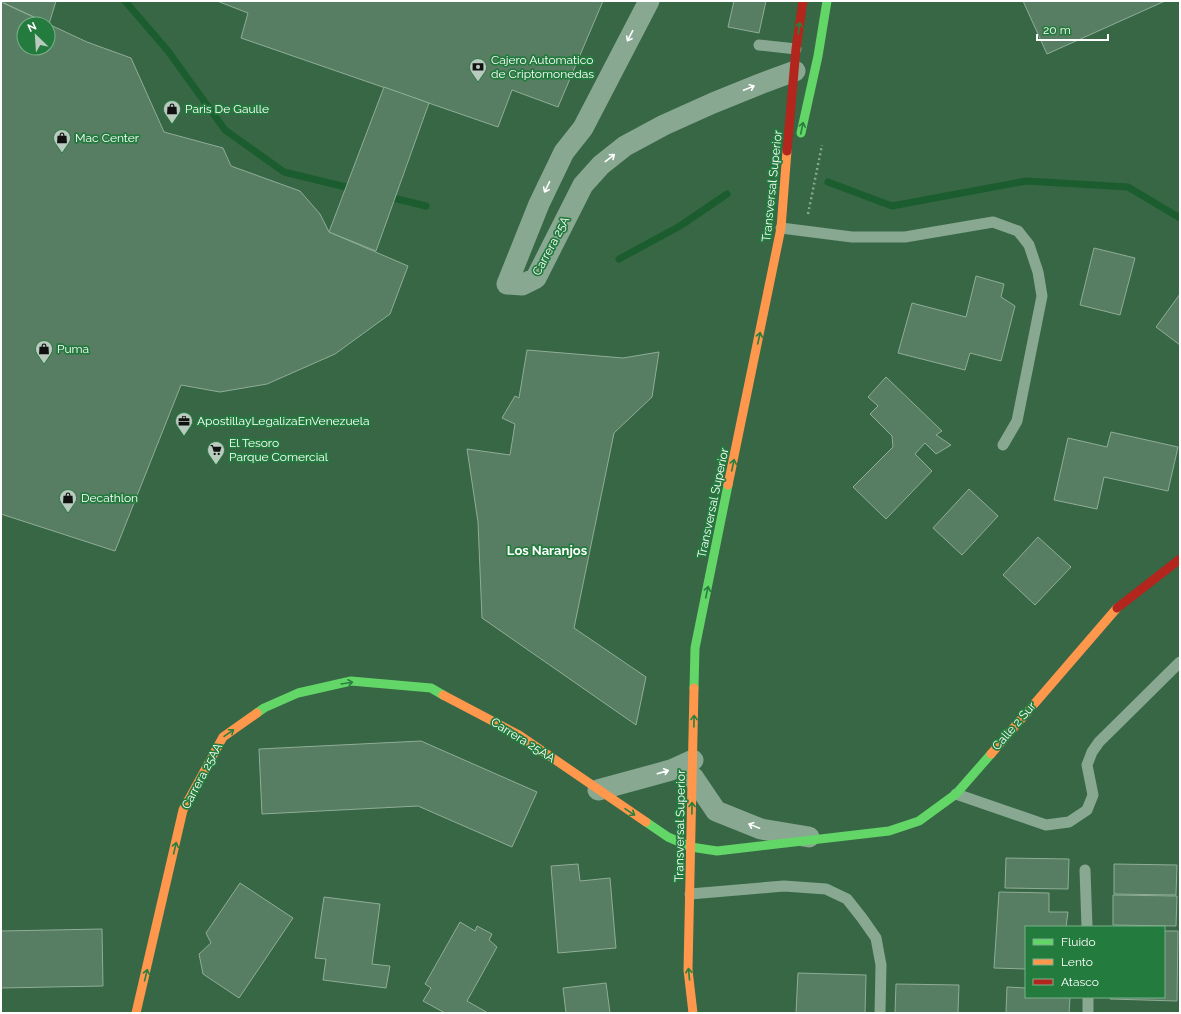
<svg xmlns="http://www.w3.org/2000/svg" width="1181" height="1014" font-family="Raleway,sans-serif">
<rect width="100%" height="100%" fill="#376745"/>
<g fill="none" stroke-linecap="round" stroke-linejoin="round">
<g stroke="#1b5d2e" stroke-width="7">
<polyline points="125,1 168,51 225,130 284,172 354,189"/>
<polyline points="828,182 892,206 1026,181 1128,187 1180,218"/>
<polyline points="385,196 426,206"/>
<polyline points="619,259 680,226 727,194"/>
</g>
</g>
<g fill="#577d62" stroke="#90ad98" fill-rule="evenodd">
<polygon points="5,1 56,1 49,24 4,3"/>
<polygon points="217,1 603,1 558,107 512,90 498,127 241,38 248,13"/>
<polygon points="734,1 766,1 759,33 728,27"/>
<polygon points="1023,1 1165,1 1047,54"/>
<path d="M1 2 87 42 131 58 164 132 223 148 231 166 300 191 320 214 329 232 408 266 390 314 335 354 267 384 220 392 181 385 115 551 1 514ZM24 24H48V48H24Z"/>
<polygon points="384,87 429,103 376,251 329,232"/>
<polygon points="1094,248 1135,258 1120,315 1080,305"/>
<polygon points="976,276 1004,284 1001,297 1015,306 1001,361 970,353 965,370 898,353 912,303 966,317"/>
<polygon points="1180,294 1180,345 1156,327"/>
<polygon points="527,350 623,358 659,352 652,397 614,433 574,628 646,677 636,725 482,618 478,522 467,449 510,455 515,424 502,418 515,396 519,398"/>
<polygon points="886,377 942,431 936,435 951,445 936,454 925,443 915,454 932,471 886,519 853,487 893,447 892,436 870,414 878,406 868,397"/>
<polygon points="1111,432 1178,447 1168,491 1104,477 1097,509 1054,500 1068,438 1107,447"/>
<polygon points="969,489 998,516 962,555 933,528"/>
<polygon points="1038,537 1071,567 1035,605 1003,575"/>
<polygon points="421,741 537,792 512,847 418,806 262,814 259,749"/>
<polygon points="1006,858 1069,859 1068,889 1005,888"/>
<polygon points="578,864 580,881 610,878 616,948 558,953 551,866"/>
<polygon points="1114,864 1177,865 1176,895 1114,894"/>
<polygon points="240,883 293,918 239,998 203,974 199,954 211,943 206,933"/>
<polygon points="999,892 1049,893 1049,912 1068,912 1066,927 1026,927 1026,969 994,968"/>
<polygon points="1113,895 1177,896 1176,926 1113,925"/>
<polygon points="324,897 380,904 372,964 390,966 386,988 323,980 326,959 315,958"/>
<polygon points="460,922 475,931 477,926 492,934 489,940 497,947 467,1001 488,1013 445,1013 423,1001 431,988 425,984"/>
<polygon points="102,929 103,986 1,988 1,931"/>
<polygon points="1164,931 1178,931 1177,1001 1110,999 1110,997 1164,997"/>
<polygon points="798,973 866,975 865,1013 796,1013"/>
<polygon points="606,983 610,1013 566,1013 563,988"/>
<polygon points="896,984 959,985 958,1013 895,1013"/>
<polygon points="1007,987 1026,988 1026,997 1070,997 1069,1013 1006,1013"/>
</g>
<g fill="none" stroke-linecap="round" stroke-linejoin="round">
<polyline stroke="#88a891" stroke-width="2.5" stroke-dasharray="2 3" stroke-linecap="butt" points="808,214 822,145"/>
<g stroke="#88a891" stroke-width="11">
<polyline points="759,45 796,49"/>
<polyline points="781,228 852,237 905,237 993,222 1018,231 1029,245 1038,272 1042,296 1017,421 1003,445"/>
<polyline points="956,794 1046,825 1069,822 1087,810 1093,795 1087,765 1092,752 1099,742 1180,662"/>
<polyline points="1085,870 1087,927"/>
<polyline points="690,894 784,886 826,889 847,899 862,918 876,938 881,965 880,1013"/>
<polyline points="1088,997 1088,1013"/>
</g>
<g stroke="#88a891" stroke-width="21">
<polyline points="649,1 583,128 564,152 539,204 507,284 522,285 536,278 583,185 601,165 625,146 664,125 713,103 760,84 795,71"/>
<polyline points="693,777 716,811 761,829 809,837"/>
<polyline points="598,790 671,770 693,760"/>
</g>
<g stroke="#63d668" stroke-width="9">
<polyline points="801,133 818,56 827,1"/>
<polyline points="694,688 695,648 728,485"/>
<polyline points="257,713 264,708 298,693 351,681 431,688 443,695"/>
<polyline points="646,822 668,837 691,847 717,851 889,831 919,821 956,794 991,754"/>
</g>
<g stroke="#ff974d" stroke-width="9">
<polyline points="728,485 781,228 787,151"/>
<polyline points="443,695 519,735 646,822"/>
<polyline points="991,754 1117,608"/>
<polyline points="136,1013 183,810 223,737 257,713"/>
<polyline points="693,1013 688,970 694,688"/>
</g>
<g stroke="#b3261e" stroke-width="9">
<polyline points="787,151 796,49 803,1"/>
<polyline points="1117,608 1180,559"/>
</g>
</g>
<defs><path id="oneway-shaft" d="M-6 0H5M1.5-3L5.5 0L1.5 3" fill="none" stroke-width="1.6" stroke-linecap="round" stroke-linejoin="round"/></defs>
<g stroke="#26803f">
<use href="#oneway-shaft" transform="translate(799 28) rotate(-82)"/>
<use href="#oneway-shaft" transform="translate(802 128) rotate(-78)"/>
<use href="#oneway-shaft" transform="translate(759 338) rotate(-78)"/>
<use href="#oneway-shaft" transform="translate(733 465) rotate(-78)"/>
<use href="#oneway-shaft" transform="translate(707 592) rotate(-78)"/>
<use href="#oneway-shaft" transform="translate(347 683) rotate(-9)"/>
<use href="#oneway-shaft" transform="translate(694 721) rotate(-89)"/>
<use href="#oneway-shaft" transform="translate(229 733) rotate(-35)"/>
<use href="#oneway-shaft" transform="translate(692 808) rotate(-89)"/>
<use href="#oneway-shaft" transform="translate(630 812) rotate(34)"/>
<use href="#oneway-shaft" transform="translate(175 848) rotate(-77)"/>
<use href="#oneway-shaft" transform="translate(689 974) rotate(-95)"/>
<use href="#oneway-shaft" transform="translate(146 975) rotate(-76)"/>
</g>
<g stroke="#fff">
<use href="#oneway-shaft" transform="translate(630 36) rotate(117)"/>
<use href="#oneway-shaft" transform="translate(749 88) rotate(-22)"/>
<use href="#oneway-shaft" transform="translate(610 158) rotate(-38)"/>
<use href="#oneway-shaft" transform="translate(547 187) rotate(116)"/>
<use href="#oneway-shaft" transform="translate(663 772) rotate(-16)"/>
<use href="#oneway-shaft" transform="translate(754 826) rotate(-158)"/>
</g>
<defs>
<symbol id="bank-pin" viewBox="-11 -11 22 30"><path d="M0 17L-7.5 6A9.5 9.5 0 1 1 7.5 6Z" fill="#b9cabe" stroke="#237b3d"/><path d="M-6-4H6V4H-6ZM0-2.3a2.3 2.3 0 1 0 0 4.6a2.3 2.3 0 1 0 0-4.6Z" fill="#111"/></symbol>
<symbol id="shop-pin" viewBox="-11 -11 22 30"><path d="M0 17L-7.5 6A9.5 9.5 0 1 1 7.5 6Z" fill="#b9cabe" stroke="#237b3d"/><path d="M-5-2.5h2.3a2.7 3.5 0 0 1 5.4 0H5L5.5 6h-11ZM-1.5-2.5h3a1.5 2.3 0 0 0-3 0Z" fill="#111"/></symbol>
<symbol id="office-pin" viewBox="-11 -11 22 30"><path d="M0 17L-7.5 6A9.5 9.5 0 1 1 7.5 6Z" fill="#b9cabe" stroke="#237b3d"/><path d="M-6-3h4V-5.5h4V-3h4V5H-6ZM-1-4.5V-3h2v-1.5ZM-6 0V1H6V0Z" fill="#111"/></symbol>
<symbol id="supermarket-pin" viewBox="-11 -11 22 30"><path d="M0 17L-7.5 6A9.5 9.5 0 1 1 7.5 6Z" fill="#b9cabe" stroke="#237b3d"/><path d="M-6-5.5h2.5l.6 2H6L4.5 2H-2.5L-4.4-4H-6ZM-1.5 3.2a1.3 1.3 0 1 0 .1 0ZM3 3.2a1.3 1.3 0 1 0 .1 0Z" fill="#111"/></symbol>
</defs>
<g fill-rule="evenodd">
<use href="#bank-pin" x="468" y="57" width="20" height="27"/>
<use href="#shop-pin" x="162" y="99" width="20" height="27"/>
<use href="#shop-pin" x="52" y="128" width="20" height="27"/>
<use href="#shop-pin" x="34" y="339" width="20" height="27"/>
<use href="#office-pin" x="174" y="411" width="20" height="27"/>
<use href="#supermarket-pin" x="206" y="440" width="20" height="27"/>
<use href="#shop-pin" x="58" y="488" width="20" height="27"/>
</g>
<g text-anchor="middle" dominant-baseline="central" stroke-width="3.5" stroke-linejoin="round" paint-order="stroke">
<g font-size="12" fill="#fff" stroke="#237b3d" text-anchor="start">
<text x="491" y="60">Cajero Automatico<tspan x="491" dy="14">de Criptomonedas</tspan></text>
<text x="185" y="109">Paris De Gaulle</text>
<text x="75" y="138">Mac Center</text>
<text x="57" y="349">Puma</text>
<text x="197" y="421">ApostillayLegalizaEnVenezuela</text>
<text x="229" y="443">El Tesoro<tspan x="229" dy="14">Parque Comercial</tspan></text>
<text x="81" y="498">Decathlon</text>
</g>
<g font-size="12" fill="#fff" stroke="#237b3d">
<text transform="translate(772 186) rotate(-84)">Transversal Superior</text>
<text transform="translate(551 246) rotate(-62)">Carrera 25A</text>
<text transform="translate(713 503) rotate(-78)">Transversal Superior</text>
<text transform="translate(1014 726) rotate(-49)">Calle 2 Sur</text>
<text transform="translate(523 740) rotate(32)">Carrera 25AA</text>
<text transform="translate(202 776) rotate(-62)">Carrera 25AA</text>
<text transform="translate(680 826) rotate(-89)">Transversal Superior</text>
</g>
<g font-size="13" font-weight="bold" fill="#fff" stroke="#237b3d">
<text x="547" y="550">Los Naranjos</text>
</g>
</g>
<rect width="1181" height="1014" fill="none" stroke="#ffffff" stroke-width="4"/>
<rect x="1025" y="926" width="140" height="72" fill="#237b3d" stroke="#7bb08b"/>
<rect x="1033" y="939" width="20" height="6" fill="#63d668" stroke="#7bb08b"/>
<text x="1061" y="946" font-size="12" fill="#ffffff">Fluido</text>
<rect x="1033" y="959" width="20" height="6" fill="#ff974d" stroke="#7bb08b"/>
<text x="1061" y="966" font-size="12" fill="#ffffff">Lento</text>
<rect x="1033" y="979" width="20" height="6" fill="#b3261e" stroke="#7bb08b"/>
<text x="1061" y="986" font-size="12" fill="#ffffff">Atasco</text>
<g transform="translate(36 36) rotate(335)"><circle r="19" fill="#237b3d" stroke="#7bb08b"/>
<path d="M0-3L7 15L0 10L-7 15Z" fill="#b9cabe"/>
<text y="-6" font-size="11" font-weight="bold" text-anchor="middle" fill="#ffffff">N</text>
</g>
<path d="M1037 34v6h71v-6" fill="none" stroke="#ffffff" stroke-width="2"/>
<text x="1043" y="34" font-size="12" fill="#ffffff" stroke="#237b3d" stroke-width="3" paint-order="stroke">20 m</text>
</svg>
